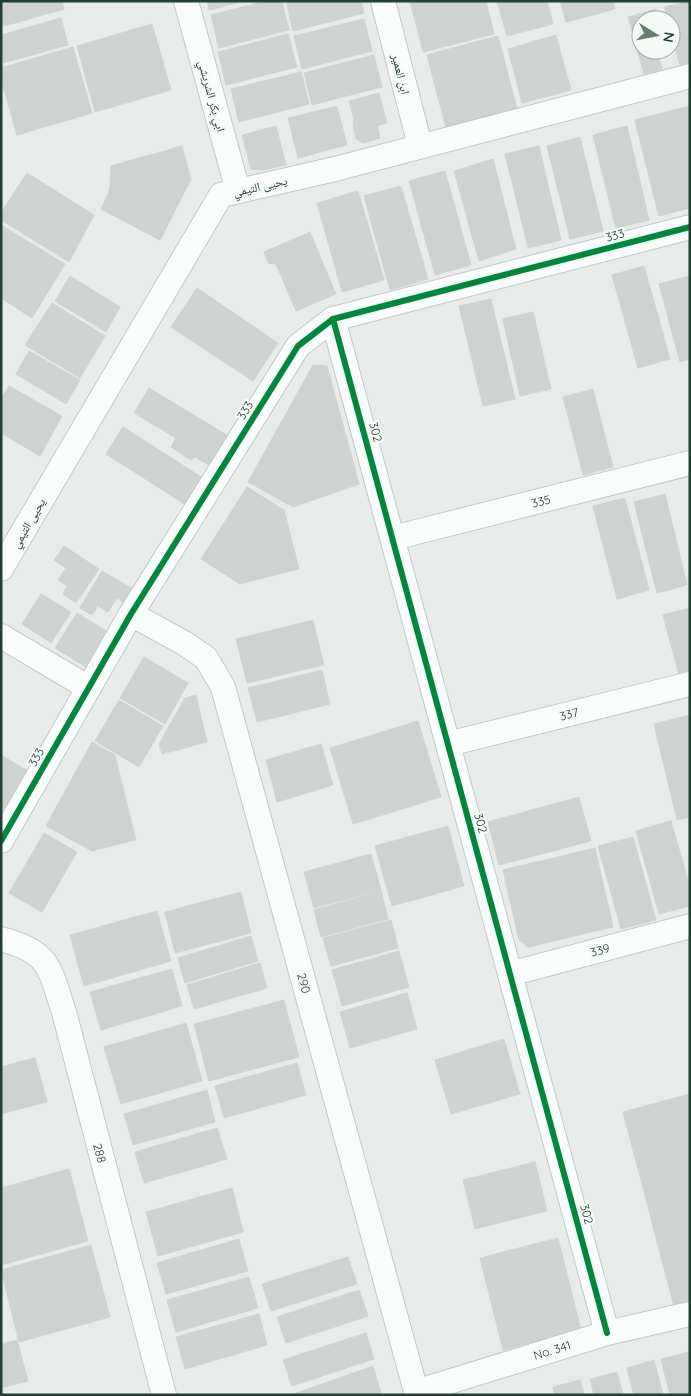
<svg xmlns="http://www.w3.org/2000/svg" width="691" height="1396" font-family="Quicksand,'Noto Naskh Arabic',sans-serif">
<rect width="100%" height="100%" fill="#e7ebe9"/>
<g fill="#ced2d0" stroke="#cfd4d2">
<polygon points="1,1 62,1 64,9 1,27"/>
<polygon points="207,1 244,1 209,10"/>
<polygon points="266,1 282,1 289,30 219,48 211,15"/>
<polygon points="286,1 361,1 364,13 293,31"/>
<polygon points="410,1 486,1 494,34 423,52"/>
<polygon points="497,1 547,1 553,24 507,36"/>
<polygon points="560,1 613,1 615,9 566,22"/>
<polygon points="690,1 690,62 680,65 671,31 671,20 668,20 665,7"/>
<polygon points="656,9 659,20 641,20 641,50 667,50 668,52 658,55 662,69 644,74 628,17"/>
<polygon points="61,18 68,45 3,63 1,35"/>
<polygon points="364,19 372,51 302,69 294,36"/>
<polygon points="152,24 171,90 95,112 77,46"/>
<polygon points="288,34 297,67 226,85 218,52"/>
<polygon points="556,35 571,90 522,103 508,49"/>
<polygon points="498,36 517,109 446,128 427,55"/>
<polygon points="73,47 92,113 17,135 1,79 1,68"/>
<polygon points="374,55 382,87 312,105 304,73"/>
<polygon points="301,72 309,104 239,122 231,89"/>
<polygon points="379,93 387,123 377,126 380,138 363,143 356,139 353,125 354,120 349,101"/>
<polygon points="337,106 347,145 298,158 288,118"/>
<polygon points="690,106 690,208 659,216 635,120"/>
<polygon points="276,126 286,165 263,170 251,169 242,135"/>
<polygon points="627,126 649,220 616,228 593,135"/>
<polygon points="580,137 603,231 570,239 547,146"/>
<polygon points="182,146 191,179 160,240 101,209 110,189 111,166"/>
<polygon points="539,146 561,240 528,248 505,154"/>
<polygon points="493,159 516,249 479,261 454,171"/>
<polygon points="445,171 471,265 435,275 409,181"/>
<polygon points="27,173 94,215 69,262 1,220 1,213"/>
<polygon points="401,186 428,279 390,290 364,196"/>
<polygon points="358,191 384,280 342,292 317,203"/>
<polygon points="1,225 65,264 32,318 1,298"/>
<polygon points="310,232 336,294 296,311 276,264 268,263 264,252"/>
<polygon points="644,266 670,359 638,368 612,275"/>
<polygon points="70,276 120,307 106,332 55,301"/>
<polygon points="689,276 690,359 680,362 659,284"/>
<polygon points="197,288 278,343 253,381 171,327"/>
<polygon points="491,299 515,399 483,406 459,306"/>
<polygon points="52,303 105,336 80,378 25,345"/>
<polygon points="533,312 551,389 520,396 503,319"/>
<polygon points="29,351 80,380 66,404 16,374"/>
<polygon points="313,365 327,366 359,484 293,507 248,482"/>
<polygon points="9,386 62,416 40,456 1,433 1,399"/>
<polygon points="149,388 230,437 212,467 195,457 191,460 171,447 176,438 134,413"/>
<polygon points="593,389 613,467 583,475 563,397"/>
<polygon points="123,427 203,478 186,505 106,454"/>
<polygon points="247,487 284,510 299,569 240,584 201,559"/>
<polygon points="665,494 687,585 657,593 634,502"/>
<polygon points="625,498 649,590 617,599 593,506"/>
<polygon points="64,546 99,569 76,603 63,594 67,586 58,580 66,568 54,560"/>
<polygon points="102,571 133,589 125,603 117,598 108,612 98,606 92,615 80,608"/>
<polygon points="41,594 71,612 51,643 22,624"/>
<polygon points="690,608 690,676 680,679 663,615"/>
<polygon points="77,613 108,632 86,667 55,648"/>
<polygon points="313,620 324,665 247,683 236,639"/>
<polygon points="144,657 188,683 165,724 120,698"/>
<polygon points="322,670 330,704 257,722 248,688"/>
<polygon points="196,695 207,742 162,754 159,744 185,698"/>
<polygon points="119,700 163,726 139,767 95,741"/>
<polygon points="690,715 690,817 677,820 654,724"/>
<polygon points="418,721 441,797 353,824 330,748"/>
<polygon points="92,742 115,755 136,840 92,851 46,826"/>
<polygon points="321,744 333,785 277,802 266,760"/>
<polygon points="1,755 28,771 1,813"/>
<polygon points="579,797 591,841 499,865 488,822"/>
<polygon points="671,821 690,888 690,906 659,914 636,831"/>
<polygon points="448,826 464,886 392,906 375,846"/>
<polygon points="44,833 77,852 42,912 9,893"/>
<polygon points="633,837 656,920 621,929 598,846"/>
<polygon points="595,848 613,927 528,947 519,940 503,870"/>
<polygon points="371,854 381,890 314,908 304,872"/>
<polygon points="381,891 388,919 321,937 314,910"/>
<polygon points="241,892 251,933 175,953 165,912"/>
<polygon points="157,911 171,961 84,986 70,935"/>
<polygon points="391,920 398,948 331,966 323,938"/>
<polygon points="251,936 258,961 185,983 178,958"/>
<polygon points="399,951 409,987 342,1006 332,970"/>
<polygon points="260,963 267,988 194,1009 187,985"/>
<polygon points="172,969 182,1006 101,1030 90,992"/>
<polygon points="407,993 417,1029 350,1048 340,1012"/>
<polygon points="284,1000 299,1057 209,1081 194,1024"/>
<polygon points="186,1023 202,1081 121,1104 104,1047"/>
<polygon points="504,1039 520,1094 451,1114 435,1060"/>
<polygon points="35,1058 47,1102 1,1114 1,1067"/>
<polygon points="297,1063 306,1095 224,1118 215,1086"/>
<polygon points="207,1090 215,1122 133,1145 124,1114"/>
<polygon points="690,1094 690,1306 675,1310 623,1112"/>
<polygon points="217,1128 227,1159 144,1183 135,1152"/>
<polygon points="535,1162 547,1211 475,1229 463,1180"/>
<polygon points="69,1169 88,1241 1,1265 1,1188"/>
<polygon points="232,1188 243,1232 158,1256 146,1212"/>
<polygon points="558,1238 581,1330 503,1350 480,1258"/>
<polygon points="239,1239 248,1271 166,1294 157,1263"/>
<polygon points="91,1245 110,1317 19,1342 1,1270"/>
<polygon points="348,1257 357,1284 271,1311 262,1284"/>
<polygon points="249,1277 258,1308 176,1332 167,1300"/>
<polygon points="359,1290 368,1316 286,1343 277,1317"/>
<polygon points="259,1314 267,1345 185,1369 176,1337"/>
<polygon points="366,1333 374,1359 292,1386 283,1360"/>
<polygon points="17,1340 28,1381 1,1388 1,1344"/>
<polygon points="688,1352 690,1395 670,1395 661,1359"/>
<polygon points="654,1360 663,1395 634,1395 627,1368"/>
<polygon points="373,1366 381,1393 376,1395 291,1395"/>
<polygon points="617,1372 623,1395 594,1395 590,1379"/>
<polygon points="580,1380 584,1395 555,1395 553,1387"/>
</g>
<g fill="none" stroke-linecap="round" stroke-linejoin="round">
<defs>
<g id="minor">
<polyline points="186,1 238,191"/>
<polyline points="383,1 420,146"/>
<polyline points="333,319 607,1333"/>
<polyline points="393,538 690,463"/>
<polyline points="1,569 221,195 335,169 690,76"/>
<polyline points="131,614 184,643 206,658 223,687 417,1395"/>
<polyline points="1,636 89,688"/>
<polyline points="448,744 690,684"/>
<polyline points="1,841 131,614 298,346 333,319 690,227"/>
<path d="M1 939C51 952 49 968 64 1012L164 1395"/>
<polyline points="510,974 690,926"/>
<polyline points="416,1392 607,1333 690,1314"/>
</g>
</defs>
<use href="#minor" stroke="#c4c8c6" stroke-width="26"/>
<use href="#minor" stroke="#fbfcfc" stroke-width="24"/>
<defs>
<g id="cycleway">
<polyline points="333,319 607,1333"/>
<polyline points="1,841 131,614 298,346 333,319 690,227"/>
</g>
</defs>
<use href="#cycleway" stroke="#f5faf7" stroke-width="9"/>
<use href="#cycleway" stroke="#00873e" stroke-width="6"/>
</g>
<g text-anchor="middle" dominant-baseline="central" stroke-width="4.5" stroke-linejoin="round" paint-order="stroke">
<g font-size="12" fill="#253e34" stroke="#f5faf7">
<text transform="translate(401 74) rotate(76)">ابن العمير</text>
<text transform="translate(212 96) rotate(75)">ابي بكر الشريشي</text>
<text transform="translate(260 186) rotate(-13)">يحيى التيمي</text>
<text transform="translate(615 235) rotate(-15)">333</text>
<text transform="translate(245 410) rotate(-58)">333</text>
<text transform="translate(376 432) rotate(75)">302</text>
<text transform="translate(541 501) rotate(-14)">335</text>
<text transform="translate(28 523) rotate(-60)">يحيى التيمي</text>
<text transform="translate(569 714) rotate(-14)">337</text>
<text transform="translate(36 757) rotate(-60)">333</text>
<text transform="translate(481 823) rotate(75)">302</text>
<text transform="translate(600 950) rotate(-15)">339</text>
<text transform="translate(304 983) rotate(75)">290</text>
<text transform="translate(100 1153) rotate(75)">288</text>
<text transform="translate(587 1214) rotate(75)">302</text>
<text transform="translate(552 1350) rotate(-17)">No. 341</text>
</g>
</g>
<rect width="691" height="1396" fill="none" stroke="#253e34" stroke-width="5"/>
<g transform="translate(656 35) rotate(100)"><circle r="24" fill="#f5faf7" stroke="#a2afa9"/>
<path d="M0-4L9 19L0 12L-9 19Z" fill="#697b73"/>
<text y="-8" font-size="14" font-weight="bold" text-anchor="middle" fill="#253e34">N</text>
</g>
</svg>
